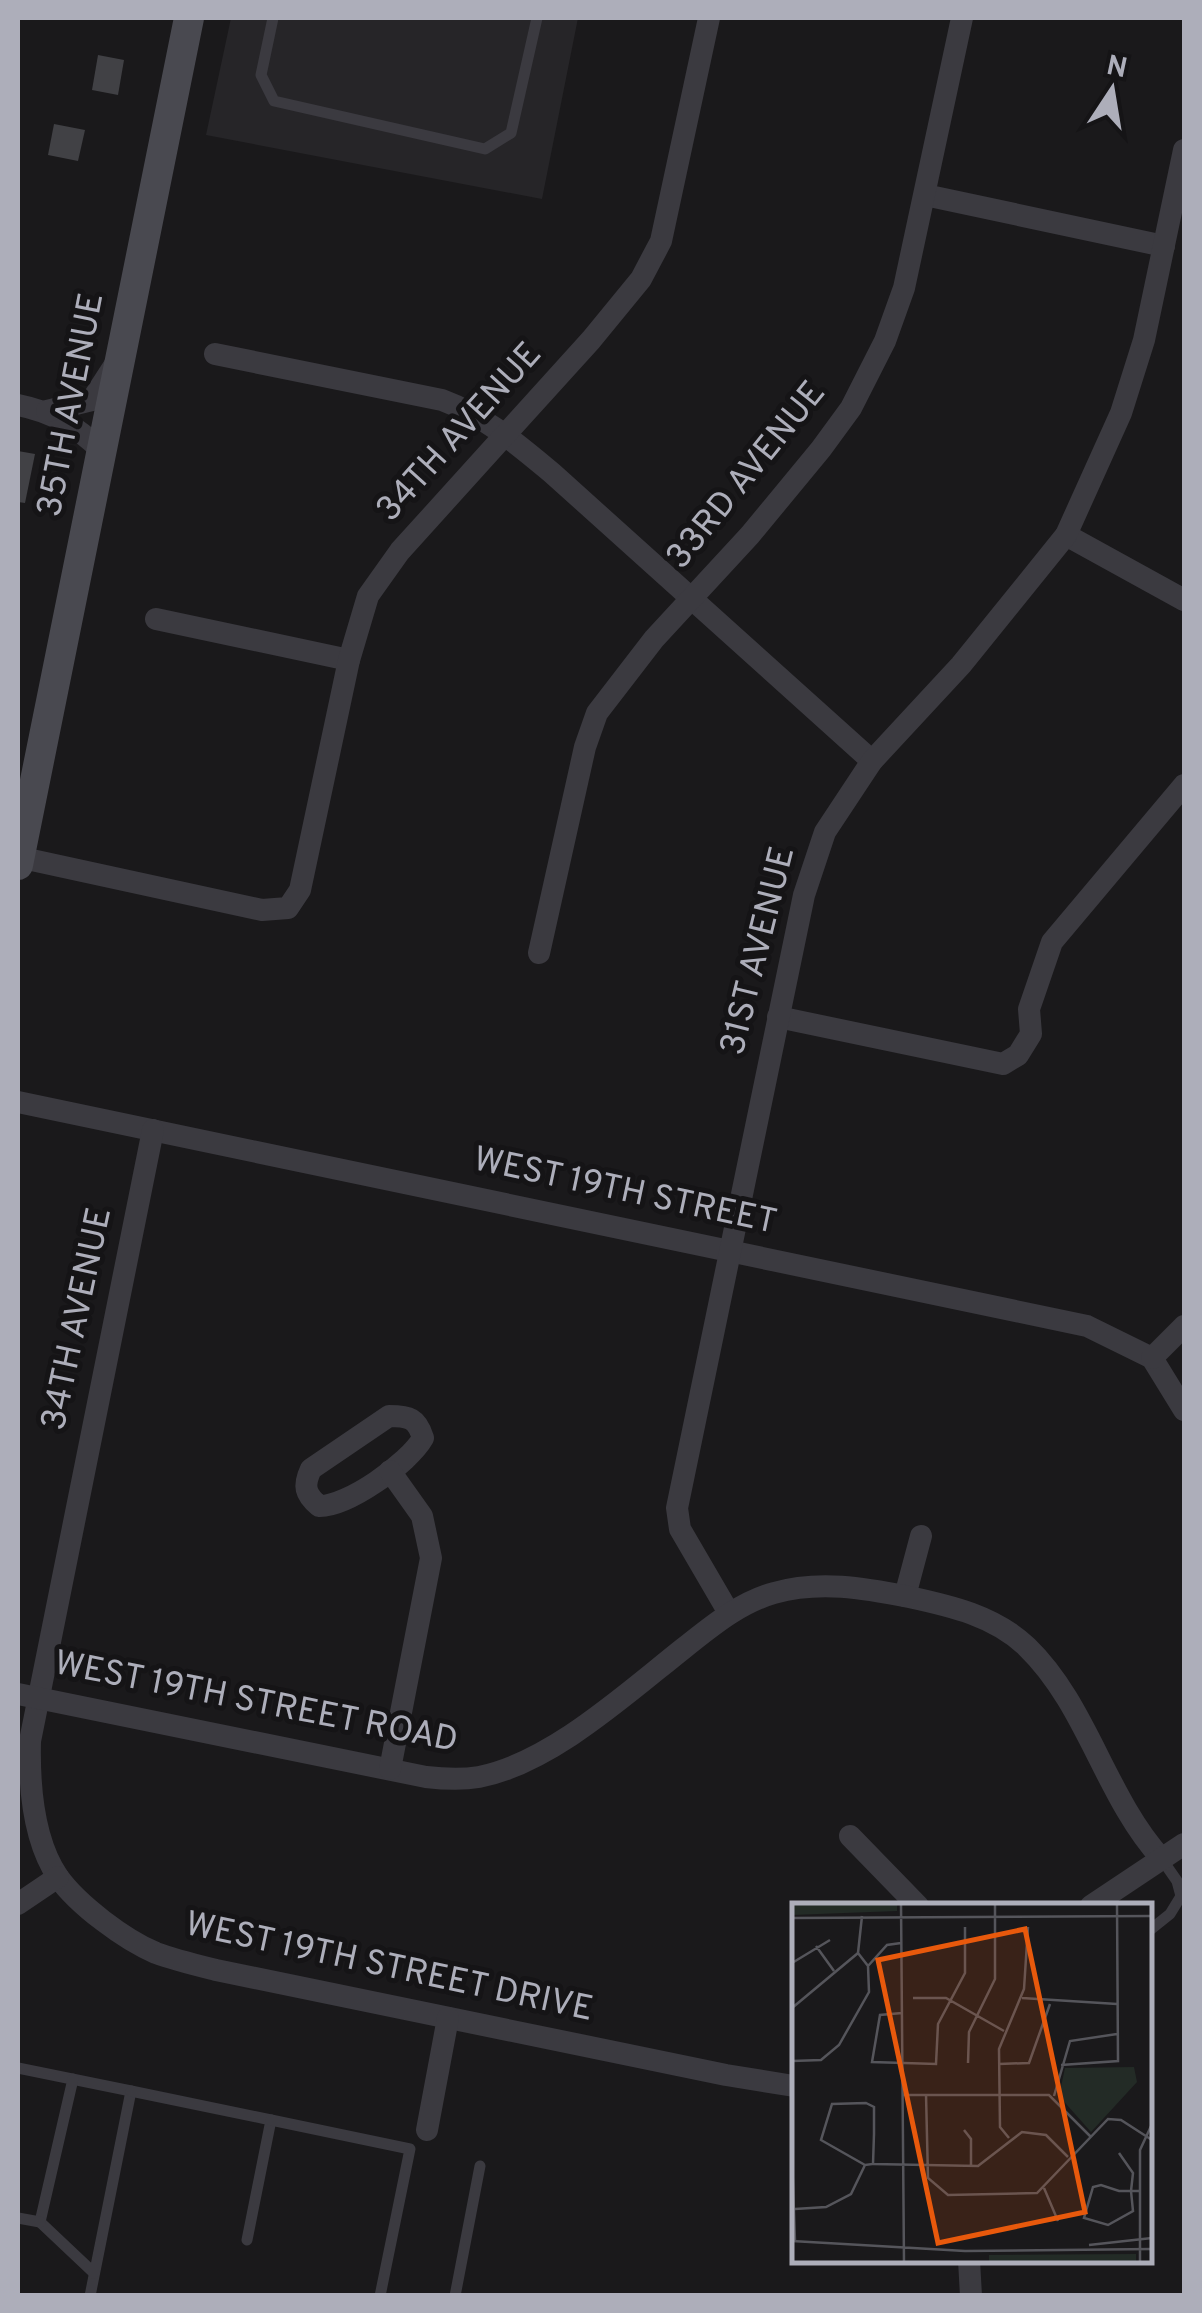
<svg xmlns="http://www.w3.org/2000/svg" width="1202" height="2313" font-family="Overpass,sans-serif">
<rect width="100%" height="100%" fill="#1a191b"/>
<polygon fill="#262528" points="231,18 578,18 542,199 206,135"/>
<g fill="#414145">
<polygon points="98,55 124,60 118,95 92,90"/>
<polygon points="54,124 85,130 78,161 48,155"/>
<polygon points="18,451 35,454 25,503 18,502"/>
</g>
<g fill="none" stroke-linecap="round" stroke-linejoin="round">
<g stroke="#3b3a40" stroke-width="11">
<polyline points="273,18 261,75 274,101 485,149 511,133 537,18"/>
<polyline points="1150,1930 1170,1914 1181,1896 1177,1881 1161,1858"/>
<polyline points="18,2068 131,2091 90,2296"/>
<polyline points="73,2079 40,2222 94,2273"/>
<polyline points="131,2091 271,2120 247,2240"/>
<polyline points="271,2120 410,2149 380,2296"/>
<polyline points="18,2218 40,2222"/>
<polyline points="455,2296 480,2166"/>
</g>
<g stroke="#3b3a40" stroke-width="22">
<polyline points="925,195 1164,246"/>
<path d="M215 354 442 400C485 416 517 444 552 473L872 761"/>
<path d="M18 405C53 412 76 426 102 451"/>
<polyline points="47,411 92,400 114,366"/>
<polyline points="1066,535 1184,600"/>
<polyline points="156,619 349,660"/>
<polyline points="18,857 262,910 288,908 300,890 349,660 368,596 400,551 591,340 641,279 661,241 709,18"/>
<polyline points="539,953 585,747 597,713 654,639 750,535 821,449 851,408 885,341 904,288 962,18"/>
<polyline points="778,1017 1003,1064 1018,1055 1031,1034 1029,1009 1052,942 1184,785"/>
<polyline points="18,1102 1087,1326 1152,1358 1184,1410"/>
<path d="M153 1130 30 1741C29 1784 33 1840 58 1877 78 1905 125 1940 156 1953 175 1960 196 1965 216 1970L726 2075 794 2086"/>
<polyline points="1152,1358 1184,1326"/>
<path d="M389 1416C409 1416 417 1418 423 1438 409 1463 347 1507 319 1506 305 1494 303 1486 311 1469Z"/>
<polyline points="905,1596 921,1536"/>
<polyline points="729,1613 680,1529 677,1508 804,895 825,832 872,761 961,665 1066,535 1121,413 1144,340 1184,150"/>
<path d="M18 1694 426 1777C443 1779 462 1780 479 1777 551 1763 627 1693 684 1648 712 1626 739 1603 774 1593 819 1580 864 1588 909 1597 951 1606 995 1616 1027 1647 1087 1705 1105 1796 1161 1858"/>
<polyline points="390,1769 431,1558 422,1516 390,1471"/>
<polyline points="850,1836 918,1906"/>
<polyline points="18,1904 58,1877"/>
<polyline points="1091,1906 1184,1844"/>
<polyline points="427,2130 448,2018"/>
<polyline points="969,2260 971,2296"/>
</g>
<polyline stroke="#494950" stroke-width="30" points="18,865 189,18"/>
</g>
<g text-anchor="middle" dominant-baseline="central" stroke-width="10" stroke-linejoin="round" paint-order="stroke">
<g font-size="35" fill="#adaeba" stroke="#151416">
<text transform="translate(72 405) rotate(-79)">35TH AVENUE</text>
<text transform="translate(460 433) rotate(-48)">34TH AVENUE</text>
<text transform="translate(747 476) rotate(-51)">33RD AVENUE</text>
<text transform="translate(759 951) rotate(-76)">31ST AVENUE</text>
<text transform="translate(625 1192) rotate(12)">WEST 19TH STREET</text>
<text transform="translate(78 1319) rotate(-78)">34TH AVENUE</text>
<text transform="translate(256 1703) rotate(11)">WEST 19TH STREET ROAD</text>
<text transform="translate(389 1968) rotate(12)">WEST 19TH STREET DRIVE</text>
</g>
</g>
<g transform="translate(792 1903)">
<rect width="360" height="360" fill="#1a191b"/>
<path d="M0 0H105V8L0 12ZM342 164 345 179 299 229 267 193 273 165ZM344 351V360H197V352Z" fill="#232b26"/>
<path fill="none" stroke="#55555b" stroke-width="2.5" d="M109 0 112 360M0 15 360 13M24 43 42 68M0 60 38 37M76 63 95 42 109 40M360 64V113M121 95H154L212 128M230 95 325 101M0 105 66 50 70 13M110 110 88 112 80 159 144 161 146 121 173 70V24M0 158 29 157 47 142 77 89 76 63 66 50M176 160 177 129 203 76V0M207 161 237 160 258 101M269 162 326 158 325 0M134 191 136 275 156 292 245 290 316 216 329 217 360 237M111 192H257L299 234M262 193 278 138 325 131M74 200 82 204V231L81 261 73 262 29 237 40 201ZM172 227 179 236V263M217 235 208 224 207 146 232 86 236 24M327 250 341 270 339 288 341 308 316 322 292 315 301 284 309 282 327 288H347M0 252 3 338M81 261 186 263 230 229 254 232 276 254M252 285 266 318M3 306 34 304 59 291 73 262M0 338 173 348 360 346M297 342 360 335M348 360V247L360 221"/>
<path fill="#e8590c" fill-opacity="0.15" stroke="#e8590c" stroke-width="5" d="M233 26 293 309 146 340 86 57Z"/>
<rect width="360" height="360" fill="none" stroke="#adaeba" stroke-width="5"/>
</g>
<rect width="1202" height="2313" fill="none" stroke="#adaeba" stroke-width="40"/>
<g transform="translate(1112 90) rotate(12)" stroke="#151416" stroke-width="8" paint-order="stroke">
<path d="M0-8L18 38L0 25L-18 38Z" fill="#adaeba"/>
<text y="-15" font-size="28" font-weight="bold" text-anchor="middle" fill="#adaeba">N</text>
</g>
</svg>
